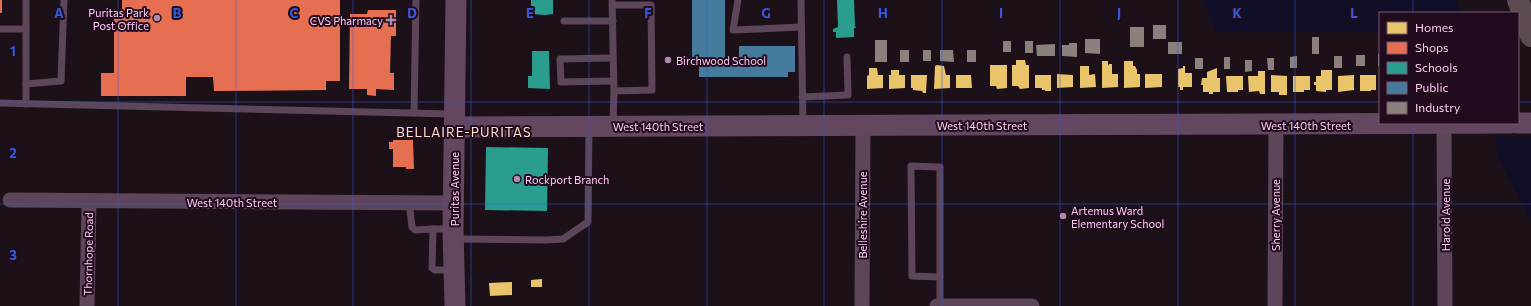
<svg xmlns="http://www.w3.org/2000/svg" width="1531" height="306" font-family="Commissioner,sans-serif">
<rect width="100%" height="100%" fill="#1c1019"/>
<g fill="#110f28">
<polygon points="1203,0 1457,0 1461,13 1380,13 1380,32 1216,31"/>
<polygon points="1496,136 1531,137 1531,221 1497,155"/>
</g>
<g fill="#e9c46a">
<polygon points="1016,60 1025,60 1026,65 1029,65 1029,88 1020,89 1018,86 1012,86 1012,65 1016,65"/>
<polygon points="1102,61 1108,61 1108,66 1109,64 1112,64 1112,74 1118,74 1118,87 1102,88"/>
<polygon points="1124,61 1133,61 1133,66 1135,66 1137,70 1137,74 1133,74 1140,74 1140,87 1124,88"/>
<polygon points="937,65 944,66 946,75 950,75 950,88 934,89 935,66"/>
<polygon points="990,65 1007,65 1007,88 997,89 996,86 990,86"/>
<polygon points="1080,66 1089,66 1089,75 1095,74 1096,87 1080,88"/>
<polygon points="1183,66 1185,66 1185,73 1192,73 1192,87 1183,87 1183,90 1180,90 1180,87 1178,87 1178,69 1183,68"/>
<polygon points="869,68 877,68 878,75 883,75 883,88 867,89 867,76 869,75"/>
<polygon points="1217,68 1217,78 1220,78 1220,92 1213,92 1213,94 1209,94 1209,92 1203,92 1203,85 1201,85 1202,78 1207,78 1207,72"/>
<polygon points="891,70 899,70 899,75 905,75 905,88 889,89 889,75 891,75"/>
<polygon points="1321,70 1332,70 1332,90 1326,90 1326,92 1316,91 1316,85 1314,85 1314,82 1316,82 1316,76 1321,76"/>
<polygon points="1258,71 1265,71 1265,94 1260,94 1259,91 1249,92 1248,76 1258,76"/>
<polygon points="1057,74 1073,75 1073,87 1057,88"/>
<polygon points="1145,74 1162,74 1162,87 1145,88"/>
<polygon points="911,75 927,75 926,93 923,93 922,91 913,90 913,88 911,88"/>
<polygon points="956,75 971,75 972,88 956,88"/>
<polygon points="1035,75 1051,75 1051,91 1045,91 1045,90 1042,90 1042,88 1035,88"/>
<polygon points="1271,75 1287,76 1287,95 1279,95 1279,92 1271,92"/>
<polygon points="1354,75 1354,90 1338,92 1338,76"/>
<polygon points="1360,75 1376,75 1376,90 1371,90 1371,91 1360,91"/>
<polygon points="1226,76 1243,76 1243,90 1238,90 1238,92 1227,92"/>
<polygon points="1293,76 1310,76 1310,90 1304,90 1304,92 1293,92"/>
<polygon points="542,279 542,287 531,287 531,280"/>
<polygon points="512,282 512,295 490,296 489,283"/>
</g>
<g fill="#e76f51">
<rect x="0" y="0" width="2" height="13"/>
<polygon points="122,0 340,0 340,81 326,81 326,90 214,91 213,77 186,77 186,96 101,96 101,73 114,73 114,18 122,18"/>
<polygon points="368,10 396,10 396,36 391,36 390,73 394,73 394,90 376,89 376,96 367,95 367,89 349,89 350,14 367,14"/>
<polygon points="393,140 413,140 414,169 406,169 406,167 393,167 393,149 389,149 389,142 393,142"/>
</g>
<g fill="#2a9d8f">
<polygon points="531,0 553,0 553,14 545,15 531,14"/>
<polygon points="837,0 854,0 855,26 856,28 854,28 854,37 836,38 836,32 833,32 833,29 838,27"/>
<polygon points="532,51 549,51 550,89 528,88 528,76 532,76"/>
<polygon points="486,147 548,148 547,211 485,210"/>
</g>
<polygon fill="#457b9d" points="692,0 725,0 725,65 739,65 739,46 795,46 795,72 788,72 788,77 699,77 699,65 692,65"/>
<g fill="#8a817c">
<rect x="1153" y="25" width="13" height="14"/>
<rect x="1130" y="27" width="14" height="20"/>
<rect x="1312" y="37" width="7" height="17"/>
<polygon points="1085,39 1100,39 1100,54 1085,53"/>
<rect x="875" y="40" width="12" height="22"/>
<rect x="1003" y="41" width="8" height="11"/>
<rect x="1025" y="41" width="8" height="12"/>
<rect x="1168" y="42" width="14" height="12"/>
<polygon points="1069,43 1077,43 1077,57 1062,56 1062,45 1069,45"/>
<polygon points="1055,44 1055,56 1037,56 1036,45"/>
<rect x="900" y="50" width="9" height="12"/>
<rect x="923" y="50" width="8" height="11"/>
<polygon points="940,50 953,50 954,62 940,61"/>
<rect x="967" y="50" width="9" height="12"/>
<rect x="1378" y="54" width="2" height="12"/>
<rect x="1356" y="55" width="9" height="11"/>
<polygon points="1297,56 1297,68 1290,68 1290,57"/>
<rect x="1334" y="56" width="8" height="12"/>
<rect x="1224" y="57" width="6" height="12"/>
<rect x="1195" y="58" width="8" height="11"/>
<polygon points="1267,58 1274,58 1274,70 1268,70"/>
<polygon points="1245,60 1252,60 1252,71 1245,72"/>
</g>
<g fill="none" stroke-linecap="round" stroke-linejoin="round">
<g stroke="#5d455a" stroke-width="7">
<polyline points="612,0 614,91 652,90 651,5 612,5"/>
<polyline points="738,0 733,30 801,27"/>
<polyline points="801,0 803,124"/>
<polyline points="564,21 613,21"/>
<polyline points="0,29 26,29"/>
<polyline points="613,81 561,82 560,59 613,58"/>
<polyline points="26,84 61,81 64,0"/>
<polyline points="802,97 848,95 847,57"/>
<polyline points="0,103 452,114"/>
<polyline points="26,104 26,0"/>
<polyline points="414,113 416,0"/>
<polyline points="613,125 614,91"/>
<polyline points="409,202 412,227 415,230 433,229"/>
<polyline points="451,229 433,229 432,268 435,270 452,270"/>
<polyline points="456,239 545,240 563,239 588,222 589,128"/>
<polyline points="940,277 912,276 911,166 940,167 940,306"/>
</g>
<g stroke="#5d455a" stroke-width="15">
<polyline points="1444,124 1445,306"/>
<polyline points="10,200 454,203"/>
<polyline points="87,306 89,201"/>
<polyline points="862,306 863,125"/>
<polyline points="937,306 1032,306"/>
<polyline points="1275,306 1276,125"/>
</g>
<g stroke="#634760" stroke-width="21">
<polyline points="1518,123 1531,123"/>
<polyline points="454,127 1510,123"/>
<polyline points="455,306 453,229 456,0"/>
</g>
<polyline stroke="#5d4a4e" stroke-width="22" points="1518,0 1531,36"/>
</g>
<path fill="none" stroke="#345adb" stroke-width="1" stroke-opacity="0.55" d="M118 0V306M236 0V306M353 0V306M471 0V306M589 0V306M707 0V306M824 0V306M942 0V306M1060 0V306M1178 0V306M1295 0V306M1413 0V13M0 102H1380M1518 102H1531M1413 123V306M0 204H1531"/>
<g fill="#b08aa9" stroke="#200c1c" stroke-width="1.5">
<circle cx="157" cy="18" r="4"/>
<path d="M389 14h4v4h4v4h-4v4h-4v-4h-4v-4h4z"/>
<circle cx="668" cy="60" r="4"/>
<circle cx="517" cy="179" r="4"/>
<circle cx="1063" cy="216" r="4"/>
</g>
<g text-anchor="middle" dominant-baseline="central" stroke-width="4" stroke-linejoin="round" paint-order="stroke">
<g font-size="11" fill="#ffcbf6" stroke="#200c1c" text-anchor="start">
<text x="149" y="12" text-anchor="end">Puritas Park<tspan x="149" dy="13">Post Office</tspan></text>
<text x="383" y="20" text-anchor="end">CVS Pharmacy</text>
<text x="676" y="60">Birchwood School</text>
<text x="525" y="179">Rockport Branch</text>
<text x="1071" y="210">Artemus Ward<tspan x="1071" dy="13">Elementary School</tspan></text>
</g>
<g font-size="11" fill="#ffcbf6" stroke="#200c1c">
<text x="982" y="125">West 140th Street</text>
<text x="1306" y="125">West 140th Street</text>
<text x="658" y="126">West 140th Street</text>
<text transform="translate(454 189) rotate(-90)">Puritas Avenue</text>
<text x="232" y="202">West 140th Street</text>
<text transform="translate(862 215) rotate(-90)">Belleshire Avenue</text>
<text transform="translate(1275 215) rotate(-90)">Sherry Avenue</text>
<text transform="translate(1445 215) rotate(-90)">Harold Avenue</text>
<text transform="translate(88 254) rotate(-89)">Thornhope Road</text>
</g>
<g font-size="13" letter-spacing="1" fill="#ffe2cd" stroke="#200c1c">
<text x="464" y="132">BELLAIRE-PURITAS</text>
</g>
</g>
<g font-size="13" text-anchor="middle" font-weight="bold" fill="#345adb" stroke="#200c1c" stroke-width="4" stroke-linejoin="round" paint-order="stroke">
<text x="59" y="18">A</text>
<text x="177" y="18">B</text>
<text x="294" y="18">C</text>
<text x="412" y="18">D</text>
<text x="530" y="18">E</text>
<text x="648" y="18">F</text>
<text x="766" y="18">G</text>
<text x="883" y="18">H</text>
<text x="1001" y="18">I</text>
<text x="1119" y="18">J</text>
<text x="1237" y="18">K</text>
<text x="1354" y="18">L</text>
<text x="13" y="56">1</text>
<text x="13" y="158">2</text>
<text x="13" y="260">3</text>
</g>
<rect x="1379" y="12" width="140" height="112" fill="#200c1c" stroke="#795873"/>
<rect x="1387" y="22" width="20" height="12" fill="#e9c46a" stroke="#795873"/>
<text x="1415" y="32" font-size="12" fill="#ffcbf6">Homes</text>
<rect x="1387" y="42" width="20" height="12" fill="#e76f51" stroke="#795873"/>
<text x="1415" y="52" font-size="12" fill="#ffcbf6">Shops</text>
<rect x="1387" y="62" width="20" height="12" fill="#2a9d8f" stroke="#795873"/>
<text x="1415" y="72" font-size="12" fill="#ffcbf6">Schools</text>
<rect x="1387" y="82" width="20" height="12" fill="#457b9d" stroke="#795873"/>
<text x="1415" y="92" font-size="12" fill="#ffcbf6">Public</text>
<rect x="1387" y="102" width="20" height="12" fill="#8a817c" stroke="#795873"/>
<text x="1415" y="112" font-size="12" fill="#ffcbf6">Industry</text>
</svg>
